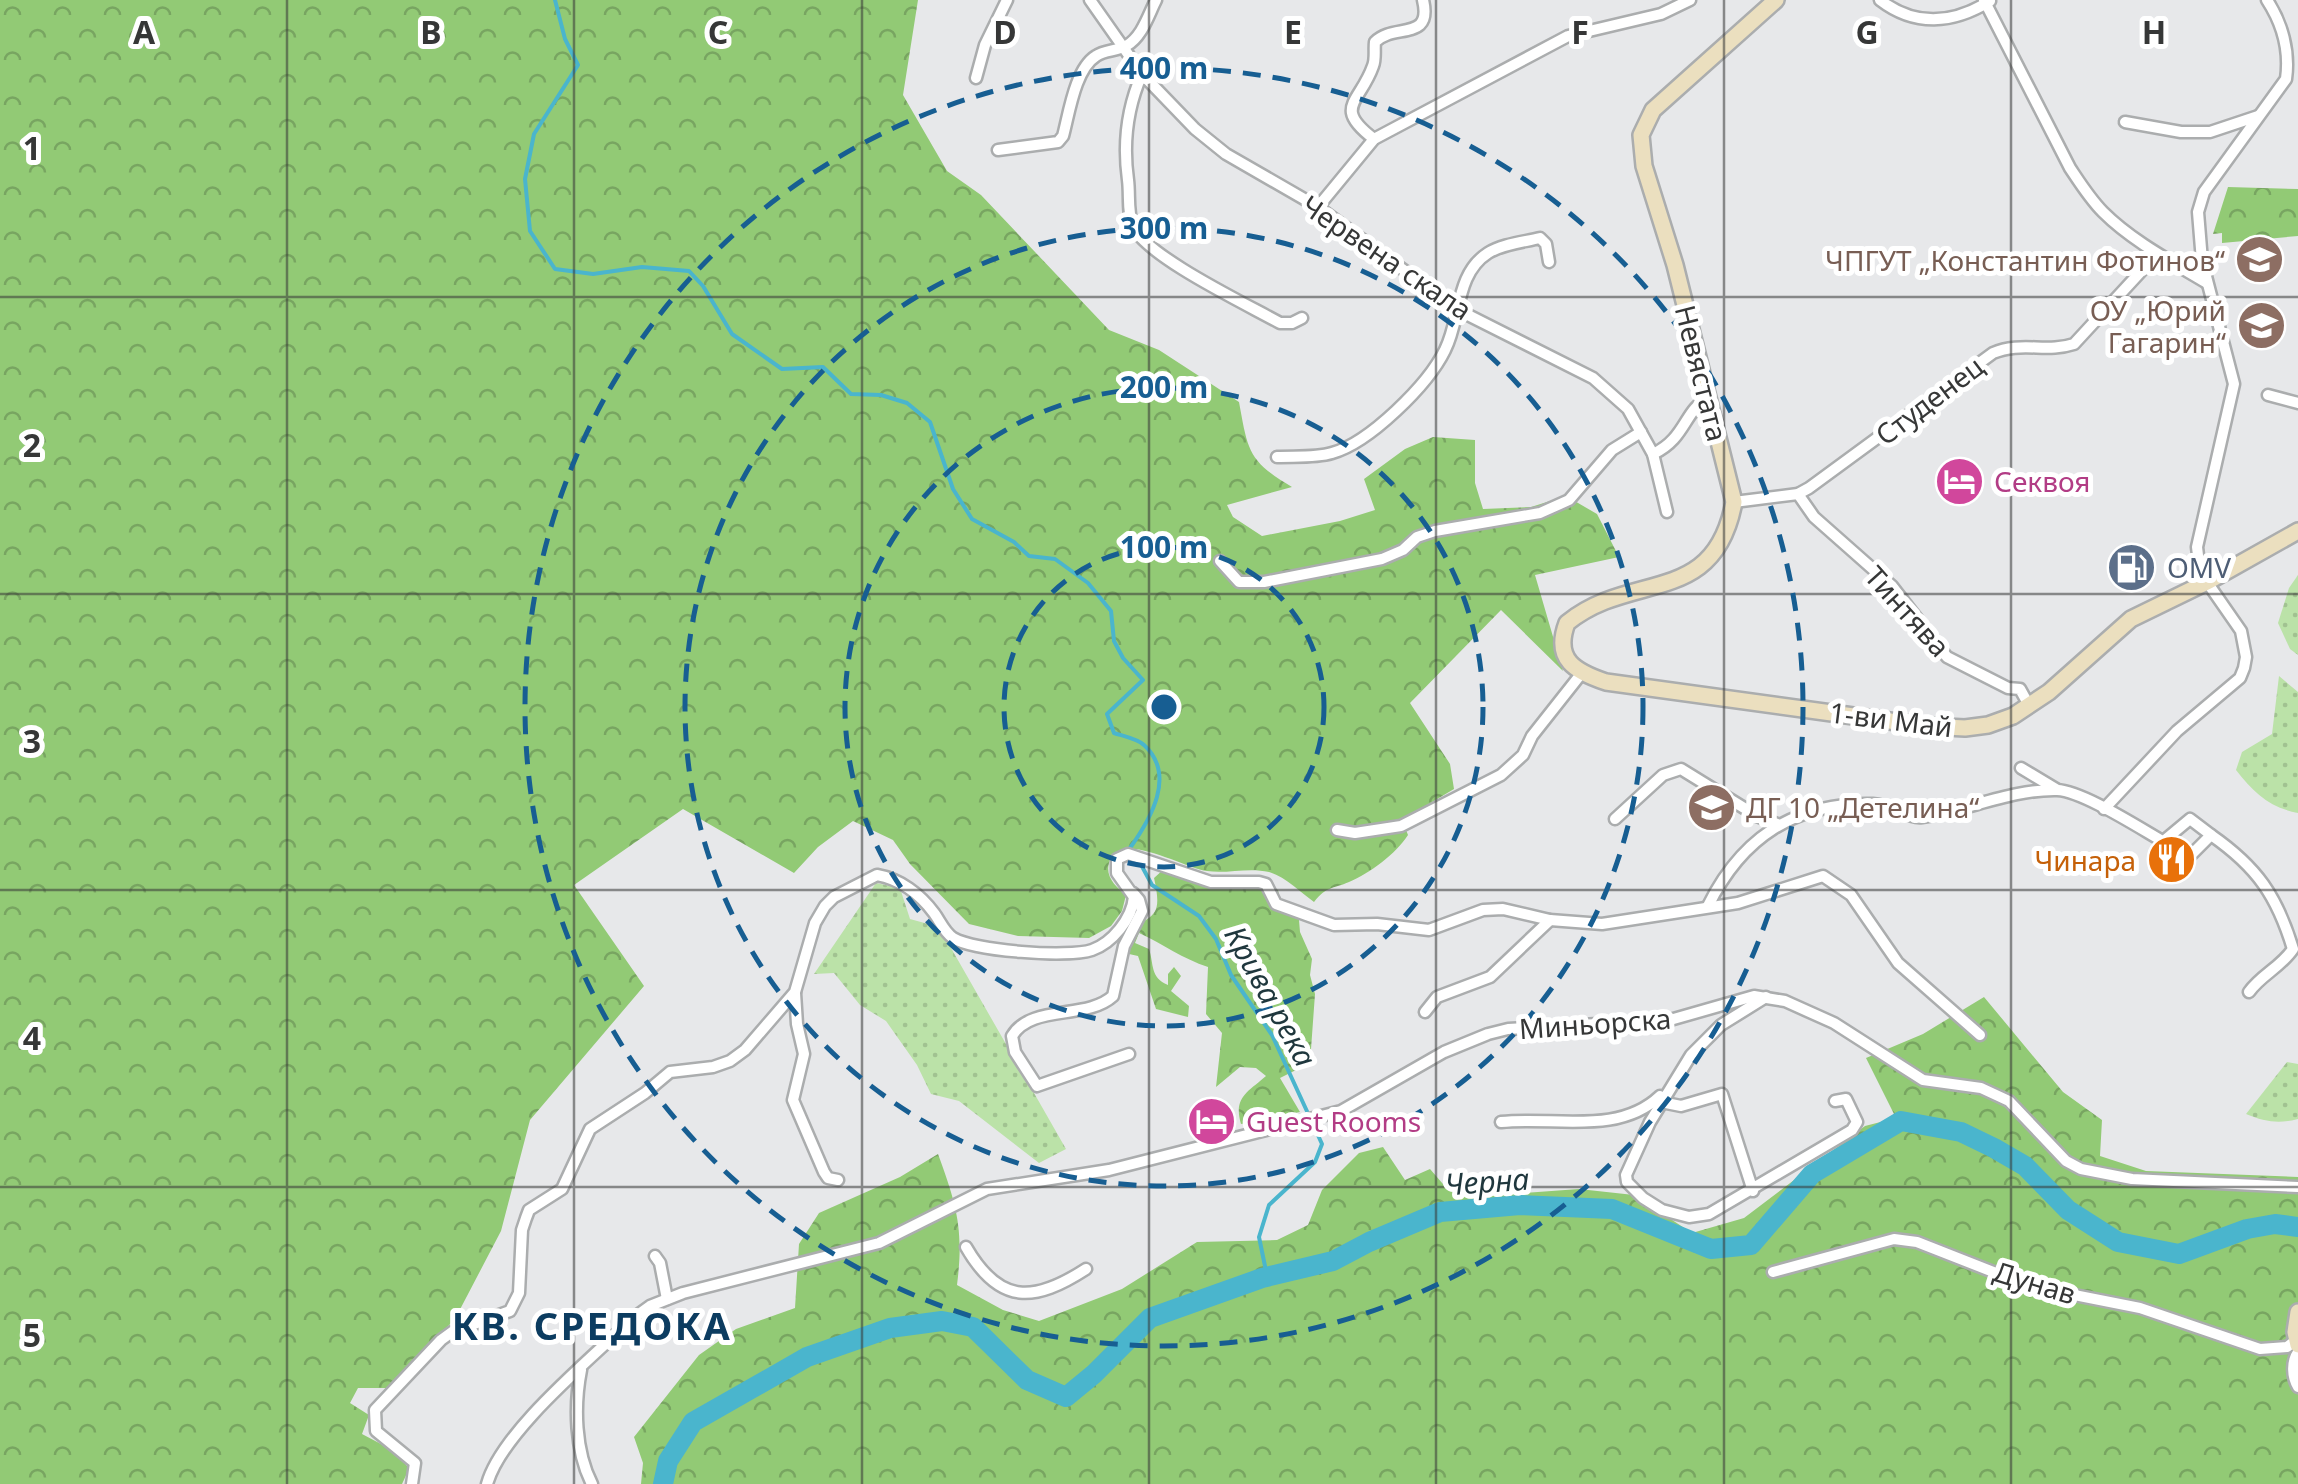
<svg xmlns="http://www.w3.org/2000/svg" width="2298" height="1484" font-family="'Noto Sans',sans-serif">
<defs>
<pattern id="grass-dots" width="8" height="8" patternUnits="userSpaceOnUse" patternTransform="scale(2.5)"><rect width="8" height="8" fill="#bbe2a8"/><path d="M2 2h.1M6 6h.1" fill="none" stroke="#a1c291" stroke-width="1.8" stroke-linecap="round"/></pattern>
<pattern id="forest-crowns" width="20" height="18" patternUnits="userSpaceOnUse" patternTransform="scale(2.5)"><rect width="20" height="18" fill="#92ca75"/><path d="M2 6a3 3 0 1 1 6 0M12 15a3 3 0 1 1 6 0" fill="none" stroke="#78a561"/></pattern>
</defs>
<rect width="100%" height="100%" fill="#e7e8ea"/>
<g fill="url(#grass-dots)">
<polygon points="2298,575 2298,655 2290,649 2278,623 2289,588"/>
<path d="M2279 676 2298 692V813C2270 808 2253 792 2236 770L2242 752 2272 734Z"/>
<polygon points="876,883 900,888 910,919 939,927 1066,1149 1039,1163 959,1101 931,1094 917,1065 886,1021 860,1005 834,973 814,974"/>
<path d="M2287 1062 2298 1064V1119C2279 1124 2265 1122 2246 1114Z"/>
</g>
<g fill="url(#forest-crowns)">
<path d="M0 0H918L903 95 947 171 981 195 1109 330 1159 350 1239 402C1248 451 1248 461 1292 487L1227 505 1233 517 1262 536 1340 521 1375 510 1364 479 1405 449 1433 437 1475 440V483L1483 509 1531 507 1566 496 1597 514 1619 557 1535 575 1563 671 1501 610 1410 703 1450 764 1454 789 1402 820 1408 835C1396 854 1370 873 1349 882 1331 890 1328 885 1314 902 1300 892 1286 877 1269 872 1248 867 1227 874 1207 871 1183 868 1118 828 1109 863 1105 877 1116 887 1126 895L1122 911 1111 926 1089 938 1018 936 969 924 910 864 893 840 853 821 818 847 794 873 683 809 574 885 644 986 530 1120 501 1231 455 1319 388 1388H358L350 1403 369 1415 362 1434 398 1453 409 1469 402 1484H0Z"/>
<polygon points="2228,187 2298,189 2298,236 2222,243 2222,233 2213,234"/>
<path d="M1164 869 1203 883 1268 884 1278 890 1280 900 1298 908 1300 932 1312 959 1310 975 1315 994 1310 1063 1280 1078 1300 1112 1241 1124C1233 1097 1248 1092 1266 1076L1256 1068 1240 1067 1216 1087 1222 1033 1206 1014 1208 967C1183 959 1163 944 1139 933L1135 943 1149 949C1154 964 1150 978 1168 985V974L1174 967 1181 976 1171 991 1189 1006 1188 1017 1156 1009 1138 956 1120 952 1117 937C1151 914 1164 922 1154 878Z"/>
<path d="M1984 997 2063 1092 2102 1120 2100 1156 2146 1171 2298 1177V1484H641L643 1463 634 1437 699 1355 736 1329 795 1308 799 1244 819 1213 900 1177 938 1154C957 1206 964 1230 957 1285L1003 1310 1039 1321 1122 1289 1197 1242 1277 1240 1308 1225 1322 1190 1359 1153 1383 1147 1405 1180 1430 1169 1449 1191 1495 1195 1579 1189 1634 1195 1692 1233 1744 1218 1865 1126 1896 1118 1866 1058 1923 1034Z"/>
</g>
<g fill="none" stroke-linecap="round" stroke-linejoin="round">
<g stroke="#4ab5cd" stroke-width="4">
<path d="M555 0 565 39 578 65 534 134 525 179 530 231 555 269 593 274 642 267 689 271 703 286 732 334 782 369 823 367 851 394 881 395 907 403 930 422 953 489 972 519 1014 542 1029 556 1055 559 1088 583 1111 611 1114 641 1123 658 1143 680 1107 714 1114 733C1123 736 1138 739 1144 745 1177 775 1150 820 1130 848L1133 851"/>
<polyline points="1138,859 1152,885 1199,916 1216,939 1231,975 1272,1035 1322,1144 1315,1162 1269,1205 1259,1237 1266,1271 1262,1278"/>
</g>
<polyline stroke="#4ab5cd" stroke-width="20" points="663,1484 668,1461 693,1422 807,1357 890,1328 942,1321 973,1327 1027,1380 1066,1397 1094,1374 1150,1318 1262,1278 1333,1261 1369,1242 1440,1212 1520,1205 1612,1209 1711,1249 1751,1245 1812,1174 1901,1121 1961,1132 1994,1148 2025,1166 2068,1210 2118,1242 2179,1254 2247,1229 2275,1224 2298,1227"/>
<defs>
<g id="street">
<polyline points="1090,0 1142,74 1195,129 1226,154 1318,207 1458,310 1593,378 1628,409 1653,454 1667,512"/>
<path d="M1880 0C1915 27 1953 24 1990 1"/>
<path d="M1984 0 2070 168C2080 183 2090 199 2103 212 2132 241 2172 262 2207 283"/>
<path d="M1142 74C1127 108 1123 144 1128 180 1130 195 1127 212 1133 226 1145 256 1248 305 1280 323H1292L1302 318"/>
<polyline points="976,78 985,45 1007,0"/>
<polyline points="2125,122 2181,132 2210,132 2258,116"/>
<path d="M1374 139C1332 107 1360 103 1373 66 1376 59 1374 49 1375 42 1393 23 1433 42 1423 0"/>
<path d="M998 150 1058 142 1063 136C1069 114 1075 69 1096 56 1104 50 1117 51 1126 46 1142 37 1148 16 1156 0"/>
<polyline points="1318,207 1374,139 1568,36 1661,14 1690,0"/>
<polyline points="2268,395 2298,403"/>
<path d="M1653 454C1687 438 1684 409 1709 398"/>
<path d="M1277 457C1295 456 1315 458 1332 453 1369 443 1428 385 1445 350 1461 319 1455 274 1488 253 1502 244 1524 242 1540 238L1546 244 1549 262"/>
<polyline points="1798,494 1814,517 1892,586 1947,657 2008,688 2020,689 2030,707"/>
<path d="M1734 502 1798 494 1809 488 1993 353C2020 341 2047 353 2074 344L2157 254"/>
<polyline points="1220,561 1239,582 1264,582 1382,559 1403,550 1417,537 1435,531 1540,513 1569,500 1612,450 1641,432"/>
<polyline points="2021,768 2056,789"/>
<path d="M2104 809 2177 731 2240 678 2244 668 2246 657 2241 631 2200 572 2197 547 2234 384 2202 261 2198 212 2204 192 2286 79C2290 51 2282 23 2267 0"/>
<polyline points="1615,819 1663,775 1681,769 1757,816 1777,824"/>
<polygon points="2190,819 2211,835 2189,857 2169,845 2166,839"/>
<polyline points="1337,830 1355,833 1401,826 1501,775 1523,755 1532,736 1581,674"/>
<path d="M2211 835C2257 867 2277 896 2293 949 2281 967 2261 975 2249 992"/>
<path d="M1708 906C1742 837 1795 802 1873 804 1892 805 1909 819 1922 817 1966 811 2012 789 2057 790 2083 791 2141 829 2166 843"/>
<polyline points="795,993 797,1024 804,1054 793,1100 824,1172 828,1178 838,1180"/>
<polyline points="1766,997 1721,1025 1691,1055 1650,1122 1626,1175 1627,1182 1643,1198 1662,1210 1689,1217 1709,1214 1852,1130 1857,1122 1846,1099 1835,1101"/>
<polyline points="1425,1012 1437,997 1490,977 1550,920"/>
<path d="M1129 1054 1037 1086 1015 1052 1012 1036C1031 1004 1087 1020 1113 996L1124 946 1142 911 1139 900 1133 893"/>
<polyline points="1661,1102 1681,1106 1722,1094 1753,1191"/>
<path d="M1501 1122C1553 1116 1618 1136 1660 1096"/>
<path d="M966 1247C1000 1306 1035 1302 1086 1269"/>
<polyline points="655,1256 660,1263 667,1299"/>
<polyline points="1773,1272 1894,1239 1917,1242 2029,1286 2140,1308 2260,1349 2287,1347 2296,1340"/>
<path d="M2298 1352C2291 1362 2292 1377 2298 1387"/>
<path d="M581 1370C574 1406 575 1451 592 1484"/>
<path d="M412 1484 415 1463 376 1431 375 1410 441 1340 452 1332 510 1311 519 1293 522 1230 526 1218 529 1210 562 1189 590 1129 645 1093 670 1072 713 1067 730 1061 745 1050 795 992 815 923 825 906 834 897 877 875C900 879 920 894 934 913 940 921 944 932 953 938 974 951 1068 958 1092 950 1112 943 1132 919 1134 897L1117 873V859L1128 854 1211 882H1259L1266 884 1276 904 1334 925 1377 924 1429 930 1483 910 1503 909 1550 920 1602 924 1738 903 1823 876 1851 895 1898 963 1980 1035"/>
<path d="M487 1484C502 1431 591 1359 632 1319L650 1306 683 1293 879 1243 987 1189 1109 1170 1341 1111 1444 1052 1488 1034 1508 1029 1670 1020 1754 996 1785 1001 1834 1023 1923 1080 1981 1088 2009 1101 2066 1161 2081 1169 2132 1179 2298 1187"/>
</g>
<g id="secondary">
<path d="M1776 0 1653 110 1641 135 1644 166 1675 265 1734 502C1714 608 1632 570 1567 623 1553 660 1576 672 1606 682L1926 726 1965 728 1988 725 2013 716 2049 692 2131 619 2209 581 2298 531"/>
<polyline points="2298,1312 2295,1332 2298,1345"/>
</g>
</defs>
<use href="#street" stroke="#abadae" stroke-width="15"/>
<use href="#secondary" stroke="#abadae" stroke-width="20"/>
<use href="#street" stroke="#fff" stroke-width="10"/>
<use href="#secondary" stroke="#ebdfbf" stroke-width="15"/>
</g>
<path fill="none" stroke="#363737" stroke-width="2.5" stroke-opacity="0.55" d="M287 0V1484M574 0V1484M862 0V1484M1149 0V1484M1436 0V1484M1724 0V1484M2011 0V1484M0 297H2298M0 594H2298M0 890H2298M0 1187H2298"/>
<g fill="none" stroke="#175e92" stroke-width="5" stroke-dasharray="18 12">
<circle cx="1164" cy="707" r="160"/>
<circle cx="1164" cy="707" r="319"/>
<circle cx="1164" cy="707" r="479"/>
<circle cx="1164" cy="707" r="639"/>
</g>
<defs>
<symbol id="school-disc" viewBox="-11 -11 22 22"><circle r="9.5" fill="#8d6e63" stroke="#fff"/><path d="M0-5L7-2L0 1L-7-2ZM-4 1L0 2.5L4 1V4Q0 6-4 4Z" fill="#fff"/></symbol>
<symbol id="hotel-disc" viewBox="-11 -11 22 22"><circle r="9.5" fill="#d1479c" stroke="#fff"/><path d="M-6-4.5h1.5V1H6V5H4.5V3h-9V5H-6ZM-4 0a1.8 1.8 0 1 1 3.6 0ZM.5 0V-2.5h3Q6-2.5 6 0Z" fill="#fff"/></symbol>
<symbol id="fuel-disc" viewBox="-11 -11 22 22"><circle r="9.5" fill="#5c6f8a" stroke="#fff"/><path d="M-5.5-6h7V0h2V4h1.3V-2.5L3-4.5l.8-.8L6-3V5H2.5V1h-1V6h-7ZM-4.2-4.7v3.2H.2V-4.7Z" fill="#fff"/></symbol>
<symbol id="restaurant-disc" viewBox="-11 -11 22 22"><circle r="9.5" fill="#e8710a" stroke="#fff"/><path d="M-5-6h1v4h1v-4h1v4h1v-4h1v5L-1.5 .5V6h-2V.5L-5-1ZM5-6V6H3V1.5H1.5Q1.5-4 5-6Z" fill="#fff"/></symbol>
</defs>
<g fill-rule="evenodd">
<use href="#school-disc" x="2232" y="232" width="55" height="55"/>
<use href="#school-disc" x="2234" y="298" width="55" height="55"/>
<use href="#hotel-disc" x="1932" y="454" width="55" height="55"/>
<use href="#fuel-disc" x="2104" y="540" width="55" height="55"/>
<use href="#school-disc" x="1684" y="780" width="55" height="55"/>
<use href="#restaurant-disc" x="2144" y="832" width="55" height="55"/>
<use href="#hotel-disc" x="1184" y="1094" width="55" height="55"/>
</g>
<g text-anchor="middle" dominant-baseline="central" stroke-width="10" stroke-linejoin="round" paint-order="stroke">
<g font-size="28" fill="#363737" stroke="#fff">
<text transform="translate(1387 257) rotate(34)">Червена скала</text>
<text transform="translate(1702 373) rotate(76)">Невястата</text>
<text transform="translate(1929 400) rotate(-37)">Студенец</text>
<text transform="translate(1908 611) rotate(48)">Тинтява</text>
<text transform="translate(1891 719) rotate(7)">1-ви Май</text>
<text transform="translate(1595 1023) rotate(-4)">Миньорска</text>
<text transform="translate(2035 1282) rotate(17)">Дунав</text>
</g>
<g font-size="28" fill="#785e54" stroke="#fff" text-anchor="end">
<text x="2225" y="260">ЧПГУТ „Константин Фотинов“</text>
<text x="2226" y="310">ОУ „Юрий<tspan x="2226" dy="32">Гагарин“</tspan></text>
<text x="1746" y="807" text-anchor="start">ДГ 10 „Детелина“</text>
</g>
<g font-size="28" fill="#b23c85" stroke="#fff" text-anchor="start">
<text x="1994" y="481">Секвоя</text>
<text x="1246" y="1121">Guest Rooms</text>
</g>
<g font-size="28" fill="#4e5e75" stroke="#fff" text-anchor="start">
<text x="2167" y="567">OMV</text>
</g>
<g font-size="28" fill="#c56008" stroke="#fff" text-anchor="end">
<text x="2136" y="860">Чинара</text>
</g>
<g font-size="30" font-style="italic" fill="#1f373d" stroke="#fff">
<text transform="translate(1271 996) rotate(61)">Крива река</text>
<text transform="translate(1487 1181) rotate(-4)">Черна</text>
</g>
<g font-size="38" font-weight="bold" letter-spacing="2.5" fill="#0c3c60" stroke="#fff">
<text x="592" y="1325">КВ. СРЕДОКА</text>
</g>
</g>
<g font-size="32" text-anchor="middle" font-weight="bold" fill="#363737" stroke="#fff" stroke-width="10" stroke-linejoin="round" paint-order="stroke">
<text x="144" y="44">A</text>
<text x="431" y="44">B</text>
<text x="718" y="44">C</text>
<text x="1005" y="44">D</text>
<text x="1293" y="44">E</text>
<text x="1580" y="44">F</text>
<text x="1867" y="44">G</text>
<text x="2154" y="44">H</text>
<text x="32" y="160">1</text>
<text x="32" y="457">2</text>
<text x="32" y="753">3</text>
<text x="32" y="1050">4</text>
<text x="32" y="1347">5</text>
</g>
<circle cx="1164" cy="707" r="15" fill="#175e92" stroke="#fff" stroke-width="5"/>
<g font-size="30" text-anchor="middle" font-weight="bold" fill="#175e92" stroke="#fff" stroke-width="10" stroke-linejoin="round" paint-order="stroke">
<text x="1164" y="79">400 m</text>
<text x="1164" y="239">300 m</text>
<text x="1164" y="398">200 m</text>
<text x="1164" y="558">100 m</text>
</g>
</svg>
